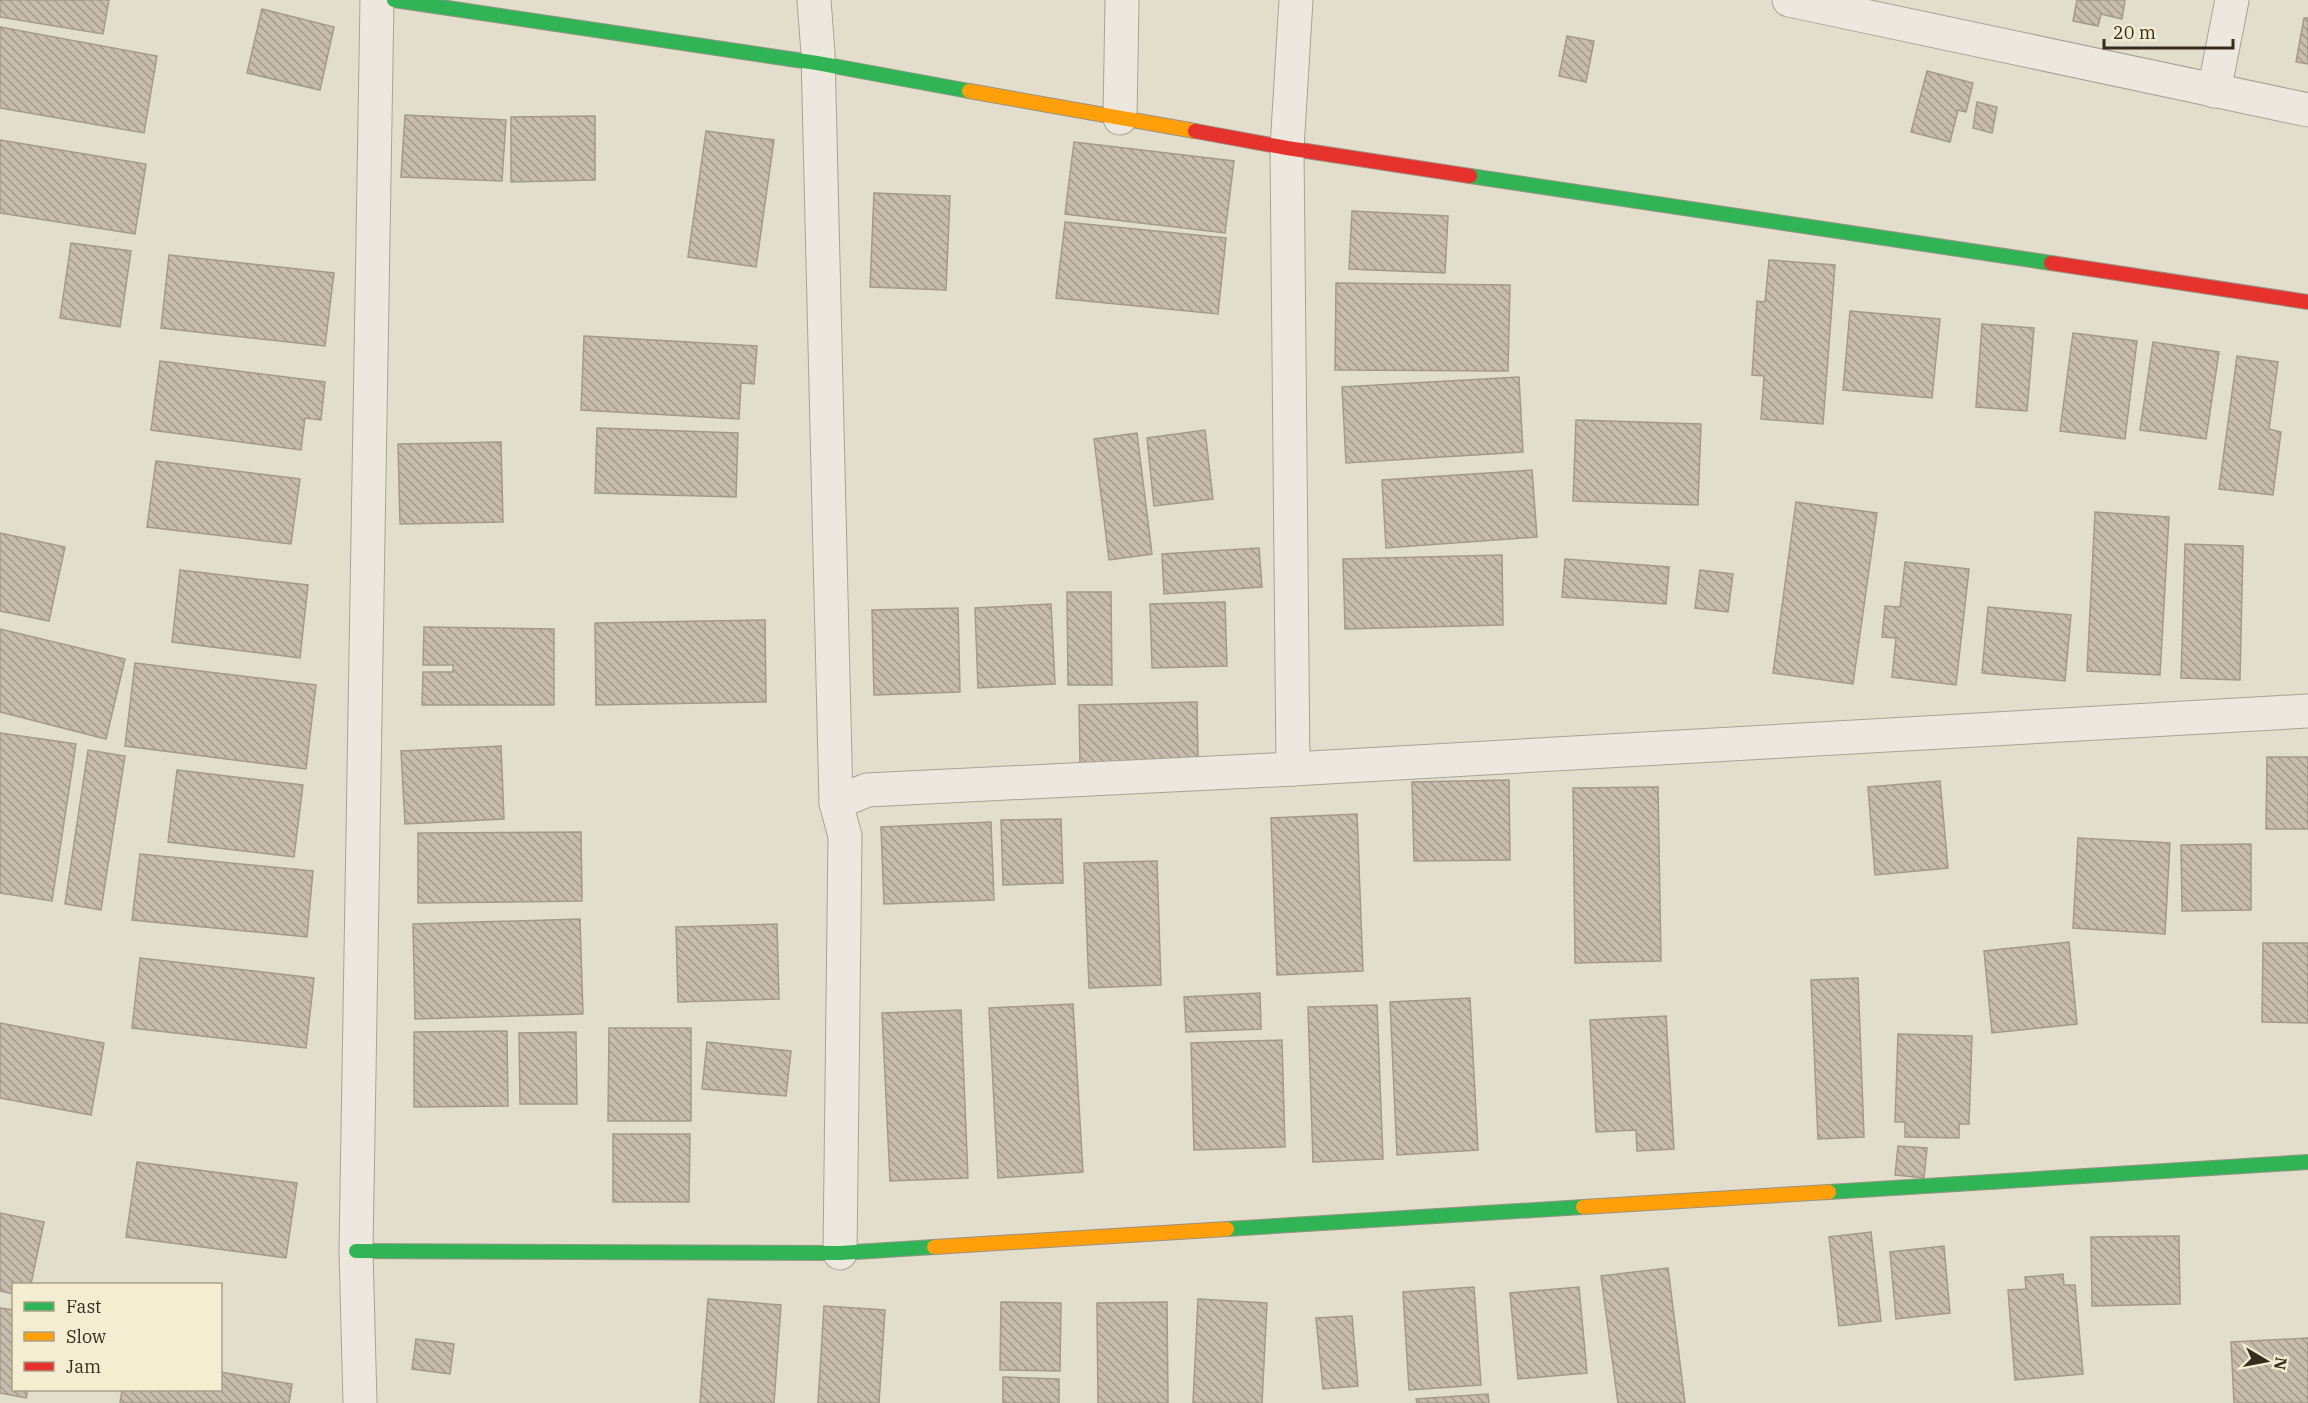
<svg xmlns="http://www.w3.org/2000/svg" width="2308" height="1403" font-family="'IBM Plex Serif',serif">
<defs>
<pattern id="building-back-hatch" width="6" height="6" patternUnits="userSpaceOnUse" patternTransform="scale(1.5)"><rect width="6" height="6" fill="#c7bdad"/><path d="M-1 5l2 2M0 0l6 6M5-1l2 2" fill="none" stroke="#a29a8c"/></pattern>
</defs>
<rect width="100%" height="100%" fill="#e3decc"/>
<g fill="url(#building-back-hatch)" stroke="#a39a8b" stroke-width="1.5">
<polygon points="0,0 109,0 103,34 0,17"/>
<polygon points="2077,0 2125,0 2122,19 2101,14 2098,26 2073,21"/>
<polygon points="262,9 334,27 320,90 247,73"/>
<polygon points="2304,18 2308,18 2308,64 2296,62"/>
<polygon points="0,27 157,56 144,133 0,108"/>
<polygon points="1567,36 1594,41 1586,82 1559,76"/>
<polygon points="1927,71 1973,83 1966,112 1958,110 1950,142 1911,132"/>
<polygon points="1977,102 1997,107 1992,133 1973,128"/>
<polygon points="405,115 506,120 502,181 401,177"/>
<polygon points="595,116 595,180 511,182 511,117"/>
<polygon points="706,131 774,140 756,267 688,257"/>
<polygon points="0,140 146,164 135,234 0,213"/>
<polygon points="1074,142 1234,161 1225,233 1065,214"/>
<polygon points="874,193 950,196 946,290 870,287"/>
<polygon points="1352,211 1448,216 1445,273 1349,269"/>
<polygon points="1065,222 1226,238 1218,314 1056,298"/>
<polygon points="71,243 131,251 120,327 60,318"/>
<polygon points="169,255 334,273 325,346 161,328"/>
<polygon points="1769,260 1835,265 1823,424 1761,419 1764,376 1752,375 1757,301 1765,302"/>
<polygon points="1336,283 1510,285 1508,371 1335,370"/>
<polygon points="1850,311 1940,319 1932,398 1843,390"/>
<polygon points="1982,324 2034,328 2027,411 1976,407"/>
<polygon points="2073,333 2137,341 2125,439 2060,431"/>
<polygon points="584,336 757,346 754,384 741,383 739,419 581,410"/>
<polygon points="2153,342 2219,352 2206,439 2140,430"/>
<polygon points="2237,356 2278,362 2269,429 2281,432 2273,495 2219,489"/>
<polygon points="160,361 325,382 321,420 305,418 301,450 151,430"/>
<polygon points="1519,377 1523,452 1346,463 1342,387"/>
<polygon points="1576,420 1701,424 1698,505 1573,501"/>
<polygon points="597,428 738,433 736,497 595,493"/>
<polygon points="1205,430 1213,499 1154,506 1147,438"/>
<polygon points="1137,433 1152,554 1109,560 1094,439"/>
<polygon points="501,442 503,522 400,524 398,444"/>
<polygon points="156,461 300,479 291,544 147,527"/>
<polygon points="1532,470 1537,537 1386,548 1382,480"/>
<polygon points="1796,502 1877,513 1853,684 1773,673"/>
<polygon points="2095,512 2169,517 2160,675 2087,671"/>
<polygon points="0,533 65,547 49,621 0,611"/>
<polygon points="2185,544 2243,546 2240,680 2181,678"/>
<polygon points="1259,548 1262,587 1164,594 1162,554"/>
<polygon points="1502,555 1503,625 1345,629 1343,559"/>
<polygon points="1565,559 1669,567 1666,604 1562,597"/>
<polygon points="1905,562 1969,569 1956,685 1892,677 1896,638 1882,637 1885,606 1900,607"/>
<polygon points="180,570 308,585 300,658 172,642"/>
<polygon points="1700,570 1733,574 1728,612 1695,608"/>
<polygon points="1067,592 1111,592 1112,685 1068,685"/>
<polygon points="1225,602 1227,666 1152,668 1150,604"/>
<polygon points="1051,604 1055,684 978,688 975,608"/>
<polygon points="1988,607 2071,615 2065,681 1982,673"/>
<polygon points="958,608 960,692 874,695 872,610"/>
<polygon points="765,620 766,702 596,705 595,623"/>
<polygon points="424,627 554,629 554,705 422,705 423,672 453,672 453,665 423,665"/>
<polygon points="0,629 125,659 106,739 0,712"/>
<polygon points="135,663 316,685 306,769 125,746"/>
<polygon points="1197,702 1198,760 1080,764 1079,705"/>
<polygon points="0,733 76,744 52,901 0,893"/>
<polygon points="501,746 504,819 405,824 401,751"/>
<polygon points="88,750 125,756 101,910 65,904"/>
<polygon points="2267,757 2308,757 2308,829 2266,829"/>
<polygon points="177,770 303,785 294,857 168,842"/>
<polygon points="1509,780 1510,860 1414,861 1412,782"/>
<polygon points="1940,781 1948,868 1875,875 1868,787"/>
<polygon points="1658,787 1661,961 1575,963 1573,788"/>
<polygon points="1357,814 1363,971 1277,975 1271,818"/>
<polygon points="1061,819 1063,883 1003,885 1001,820"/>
<polygon points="991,822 994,900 884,904 881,827"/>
<polygon points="581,832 582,901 418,903 418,833"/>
<polygon points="2078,838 2170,843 2165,934 2073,928"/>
<polygon points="2251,844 2251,910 2182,911 2181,845"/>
<polygon points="140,854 313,871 307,937 132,920"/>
<polygon points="1157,861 1161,985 1089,988 1084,863"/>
<polygon points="580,919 583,1014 415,1019 413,924"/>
<polygon points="777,924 779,999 678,1002 676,927"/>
<polygon points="2069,942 2077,1024 1992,1033 1984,951"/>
<polygon points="2263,943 2308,943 2308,1023 2262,1022"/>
<polygon points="140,958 314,978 306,1048 132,1028"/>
<polygon points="1858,978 1864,1137 1818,1139 1811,980"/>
<polygon points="1260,993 1261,1029 1186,1032 1184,997"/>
<polygon points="1470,998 1478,1150 1397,1155 1390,1002"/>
<polygon points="1073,1004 1083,1172 998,1178 989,1008"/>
<polygon points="1377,1005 1383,1159 1313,1162 1308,1007"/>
<polygon points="961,1010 968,1178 890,1181 882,1013"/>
<polygon points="1666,1016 1674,1149 1637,1151 1636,1130 1596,1132 1590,1020"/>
<polygon points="0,1023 104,1043 91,1115 0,1098"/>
<polygon points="609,1028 691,1028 691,1121 608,1121"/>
<polygon points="507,1031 508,1106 414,1107 414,1032"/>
<polygon points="576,1032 577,1104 520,1104 519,1033"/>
<polygon points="1898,1034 1972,1036 1969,1124 1959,1124 1959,1138 1905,1137 1905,1122 1895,1122"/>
<polygon points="1282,1040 1285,1147 1194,1150 1191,1043"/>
<polygon points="707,1042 791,1051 786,1096 702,1089"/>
<polygon points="613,1134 690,1134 689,1202 613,1202"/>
<polygon points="1898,1146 1927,1148 1924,1178 1895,1175"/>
<polygon points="137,1162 297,1183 286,1258 126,1237"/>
<polygon points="0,1213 44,1222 31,1284 14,1284 14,1294 0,1291"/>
<polygon points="1871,1232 1881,1321 1839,1326 1829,1237"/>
<polygon points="2179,1236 2180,1304 2092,1306 2091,1237"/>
<polygon points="1944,1246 1950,1313 1896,1319 1890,1252"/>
<polygon points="1668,1268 1685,1403 1618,1403 1601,1276"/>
<polygon points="2063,1274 2064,1285 2075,1285 2083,1374 2015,1380 2008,1290 2026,1289 2025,1277"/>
<polygon points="1474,1287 1481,1385 1409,1390 1403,1292"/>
<polygon points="1579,1287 1587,1373 1518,1379 1510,1293"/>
<polygon points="708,1299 781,1305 774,1403 700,1403"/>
<polygon points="1198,1299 1267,1303 1262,1403 1193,1403"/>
<polygon points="1001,1302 1061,1303 1060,1371 1000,1370"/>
<polygon points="1167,1302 1168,1403 1098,1403 1097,1303"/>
<polygon points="824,1306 885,1310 879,1403 818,1403"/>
<polygon points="0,1308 14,1310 14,1390 28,1390 26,1398 0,1393"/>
<polygon points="1352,1316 1358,1386 1323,1389 1316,1318"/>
<polygon points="2308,1338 2308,1403 2234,1403 2231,1342"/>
<polygon points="416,1339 454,1344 450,1374 412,1369"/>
<polygon points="220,1372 292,1384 289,1403 120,1403 122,1390 220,1390"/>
<polygon points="1003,1377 1059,1379 1059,1403 1003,1403"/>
<polygon points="1488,1394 1489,1403 1417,1403 1416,1399"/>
</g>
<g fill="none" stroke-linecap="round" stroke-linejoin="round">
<defs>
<g id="street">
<polyline points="814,0 818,53 836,803"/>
<polyline points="1789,0 2308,110"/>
<polyline points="2214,91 2232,0"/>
<polyline points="1120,118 1122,0"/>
<polyline points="1293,769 1287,148 1296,0"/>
<polyline points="840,1253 845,836 836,803 867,790 1293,769 2308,711"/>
<polyline points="360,1403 356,1251 377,0"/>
</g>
<g id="fast">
<polyline points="394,0 817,63 969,91"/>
<polyline points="1470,176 2051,263"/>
<polyline points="1829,1192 2308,1162"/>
<polyline points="1227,1229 1583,1207"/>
<polyline points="356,1251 840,1253 934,1247"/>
</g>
<g id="slow">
<polyline points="969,91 1195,131"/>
<polyline points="1583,1207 1829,1192"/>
<polyline points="934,1247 1227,1229"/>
</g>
<g id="jam">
<polyline points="1195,131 1287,148 1470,176"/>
<polyline points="2051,263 2308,302"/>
</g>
</defs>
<use href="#street" stroke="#a8a395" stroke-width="35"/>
<use href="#fast" stroke="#989285" stroke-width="16"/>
<use href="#slow" stroke="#989285" stroke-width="16"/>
<use href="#jam" stroke="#989285" stroke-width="16"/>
<use href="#street" stroke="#ece8dd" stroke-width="33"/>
<use href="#fast" stroke="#30b455" stroke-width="14"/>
<use href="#slow" stroke="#ff9f0a" stroke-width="14"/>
<use href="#jam" stroke="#e5322d" stroke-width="14"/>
</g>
<rect x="12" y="1283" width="210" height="108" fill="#f4edd1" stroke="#a8a089" stroke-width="1.5"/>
<rect x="24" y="1302" width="30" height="9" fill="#30b455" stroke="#a8a089" stroke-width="1.5"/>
<text x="66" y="1313" font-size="18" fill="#362c1e">Fast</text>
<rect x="24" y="1332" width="30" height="9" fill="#ff9f0a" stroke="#a8a089" stroke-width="1.5"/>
<text x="66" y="1343" font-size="18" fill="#362c1e">Slow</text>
<rect x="24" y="1362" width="30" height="9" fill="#e5322d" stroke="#a8a089" stroke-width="1.5"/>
<text x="66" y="1373" font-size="18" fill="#362c1e">Jam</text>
<g transform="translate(2266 1361) rotate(100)" stroke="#f4edd1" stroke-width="4.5" paint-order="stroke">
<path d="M0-4.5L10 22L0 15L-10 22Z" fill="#362c1e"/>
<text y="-9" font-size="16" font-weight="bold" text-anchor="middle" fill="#362c1e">N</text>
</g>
<path d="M2104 39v9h129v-9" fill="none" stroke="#362c1e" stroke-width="3"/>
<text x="2113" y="39" font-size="18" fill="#362c1e" stroke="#f4edd1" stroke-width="4.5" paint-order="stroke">20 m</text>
</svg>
